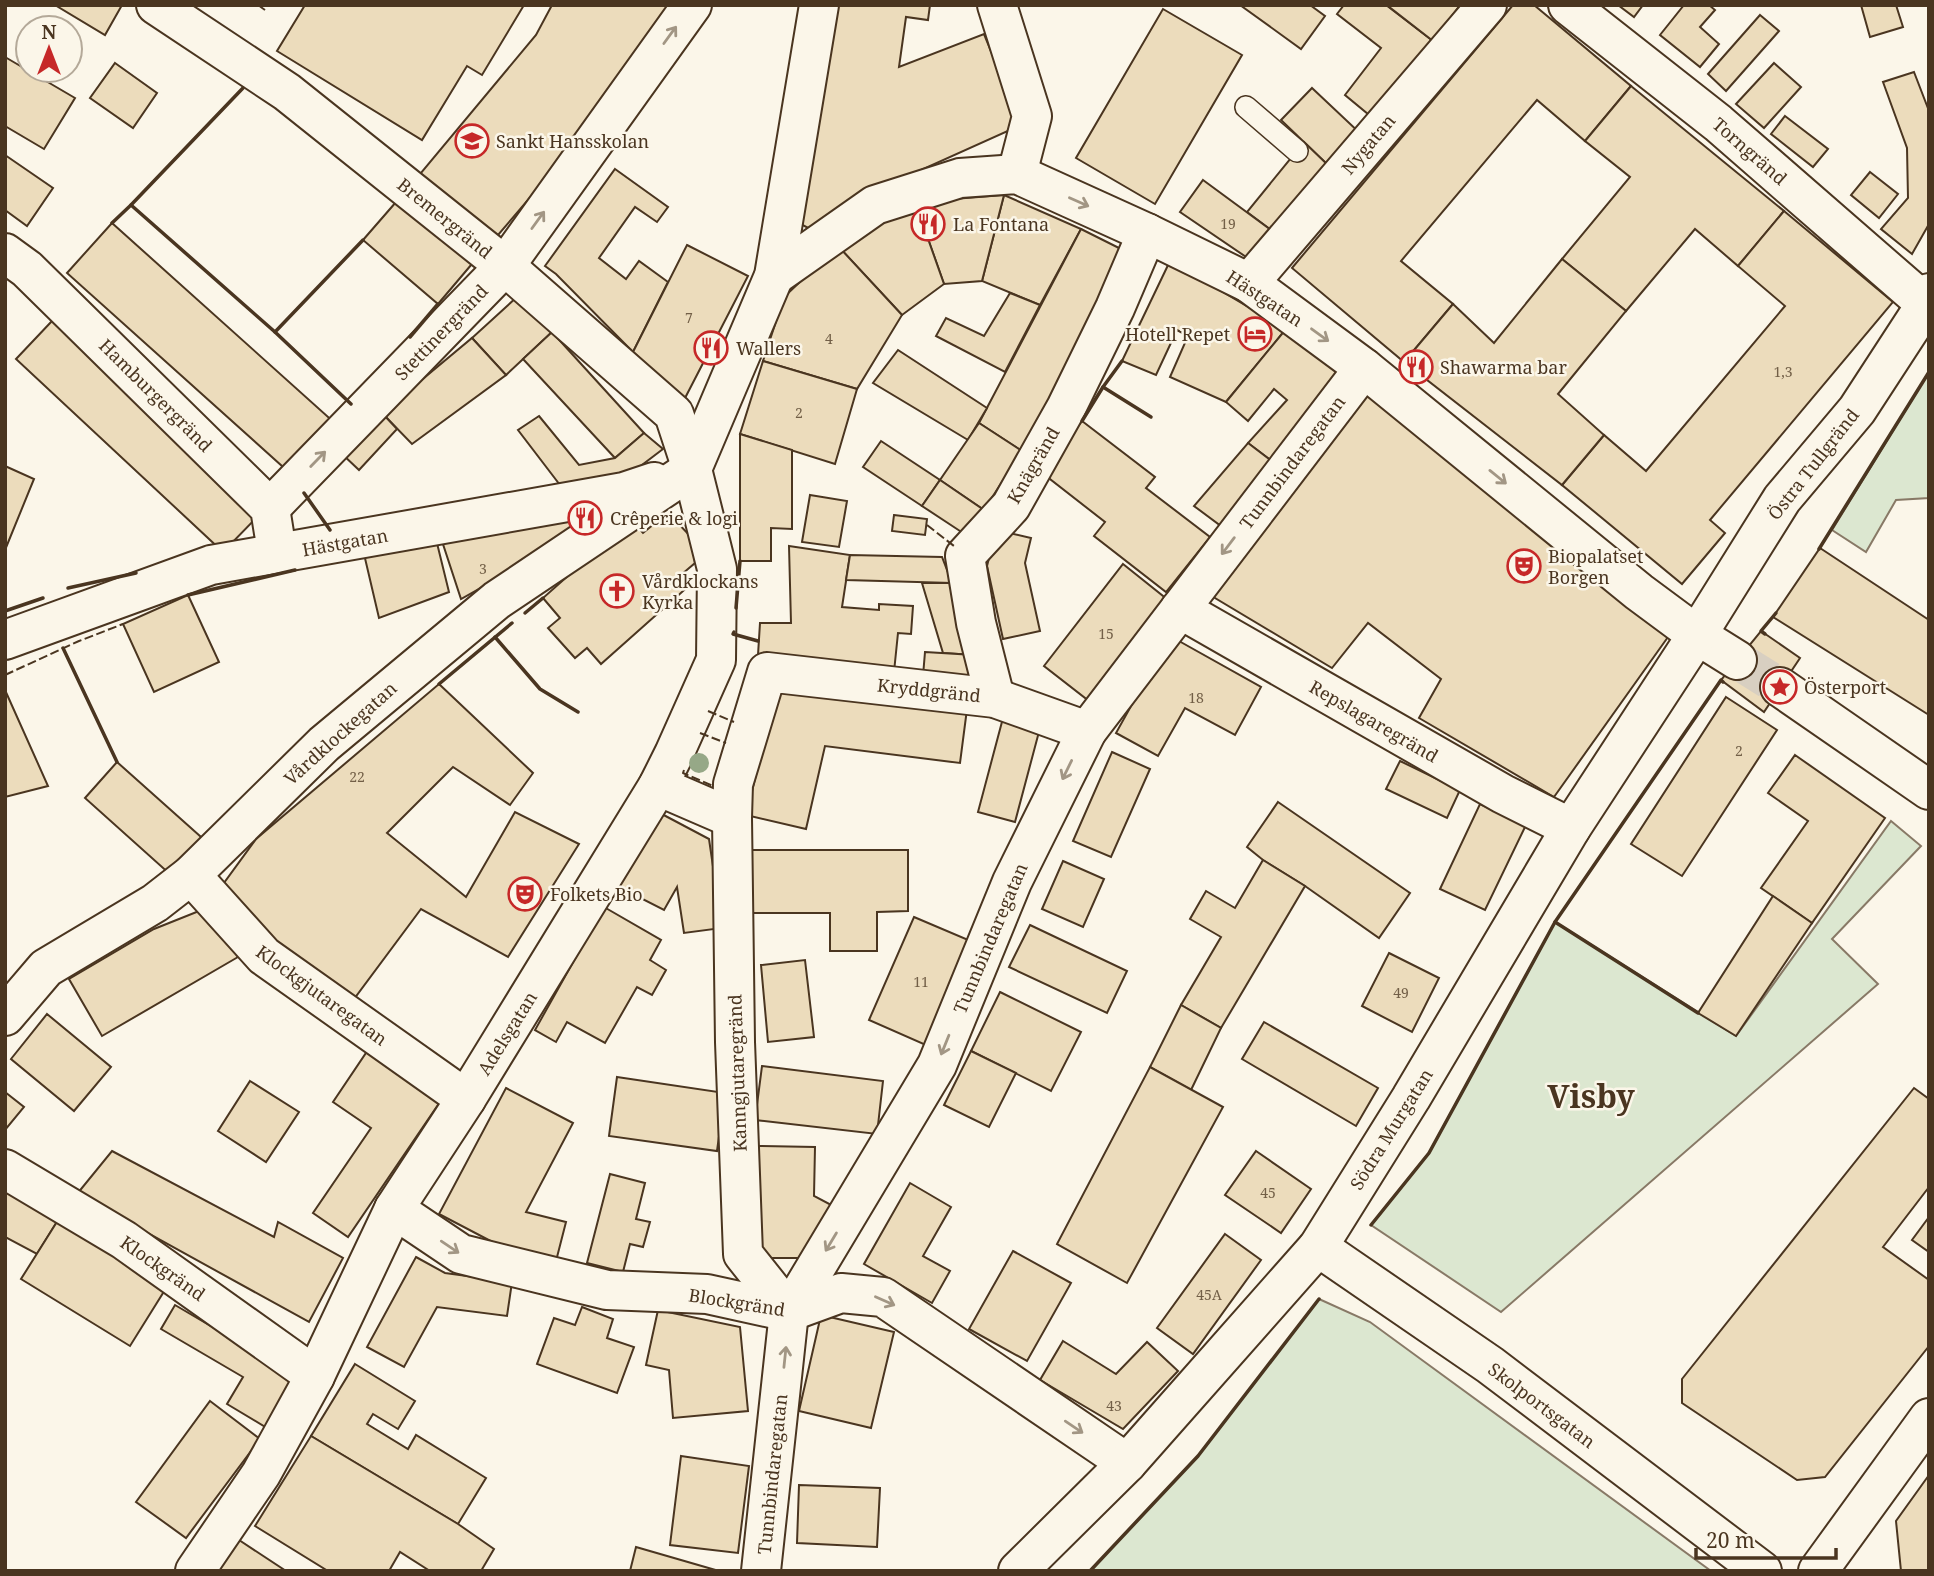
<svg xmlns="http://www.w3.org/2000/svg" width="1934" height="1576" font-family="'Noto Serif',serif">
<rect width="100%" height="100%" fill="#fbf6e9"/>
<g fill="#dce7d0" stroke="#887966" stroke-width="2">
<polygon points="1929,372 1929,498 1896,500 1866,552 1832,530"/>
<polygon points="1891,821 1921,846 1832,939 1878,984 1501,1312 1371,1225 1429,1153 1555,922 1736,1036"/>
<polygon points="1319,1299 1370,1322 1711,1571 1090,1571 1198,1456"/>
</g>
<g fill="#ecdcbc" stroke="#4a3520" stroke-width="2">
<polygon points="55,5 122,5 105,35"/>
<polygon points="305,5 524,5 482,75 467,66 422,140 277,51"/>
<polygon points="552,5 681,5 611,103 492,242 415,180 536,35"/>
<polygon points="836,5 930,5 928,20 906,17 899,67 984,34 1021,125 843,205 812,230 793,220"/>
<polygon points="1240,5 1310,5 1325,16 1301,49"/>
<polygon points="1344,5 1386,5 1433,41 1374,119 1345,95 1381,48 1337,14"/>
<polygon points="1388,5 1460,5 1433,41 1388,6"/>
<polygon points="1513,5 1534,5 1631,86 1585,141 1537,100 1401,261 1453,304 1404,362 1292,268"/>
<polygon points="1618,5 1643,5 1634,17"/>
<polygon points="1684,5 1709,5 1715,10 1700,27 1719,44 1700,67 1660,35"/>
<polygon points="1861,5 1896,5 1903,27 1870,37"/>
<polygon points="1163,9 1242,55 1155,204 1076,158"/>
<polygon points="1760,15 1779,31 1726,91 1708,74"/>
<polygon points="5,57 75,98 44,149 5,126"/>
<polygon points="115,63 157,93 133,128 90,98"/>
<polygon points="1774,63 1801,87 1764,128 1736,104"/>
<polygon points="1914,72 1929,111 1929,224 1912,254 1881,229 1908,198 1907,148 1883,82"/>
<polygon points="1631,86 1784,211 1738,266 1695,229 1626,311 1562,259 1630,177 1585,141"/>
<polygon points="1312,88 1363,136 1332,169 1281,120"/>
<polygon points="1785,116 1828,149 1813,167 1771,134"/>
<polygon points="1304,142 1332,169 1275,233 1247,212"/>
<polygon points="5,155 53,188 27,226 5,210"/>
<polygon points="615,169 668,207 657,222 635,207 599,258 626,279 639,261 668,282 633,352 556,274 545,266"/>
<polygon points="1870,172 1898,194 1879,218 1851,195"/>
<polygon points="1203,180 1275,233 1252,261 1180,212"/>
<polygon points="403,194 477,258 438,304 363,240"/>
<polygon points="1004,195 1081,229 1040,305 982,281"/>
<polygon points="1004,195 982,281 944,284 915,202"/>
<polygon points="915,202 944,284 902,315 838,246"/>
<polygon points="1784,211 1893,302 1710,520 1725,533 1682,584 1562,485 1604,435 1646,471 1785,306 1738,266"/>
<polygon points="112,223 337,425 292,475 67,273"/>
<polygon points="1081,229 1127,252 1022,451 979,423"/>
<polygon points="687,245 748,276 684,400 633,352"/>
<polygon points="838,246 902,315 857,389 763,361 784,297"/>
<polygon points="1562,259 1626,311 1558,394 1604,435 1562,485 1404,362 1453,304 1494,343"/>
<polygon points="1170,261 1286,329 1226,402 1170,377 1188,336 1177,330 1156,375 1122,361"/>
<polygon points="1010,293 1040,305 1005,372 936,336 946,318 984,336"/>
<polygon points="518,296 552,332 506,375 472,338"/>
<polygon points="52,321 259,515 223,552 16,359"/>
<polygon points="1286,329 1344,373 1273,462 1248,443 1287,400 1274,389 1248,421 1226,402"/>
<polygon points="552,332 644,433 615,458 523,359"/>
<polygon points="472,338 506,375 412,444 382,413"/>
<polygon points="898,350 987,408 968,440 873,383"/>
<polygon points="763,361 857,389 835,464 740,434"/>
<polygon points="1368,387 1668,637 1554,797 1419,718 1441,679 1368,623 1332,668 1210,595"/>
<polygon points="382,413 397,429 359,470 341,453"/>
<polygon points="539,416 579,465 615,458 644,433 663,449 630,474 560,485 518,430"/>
<polygon points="1082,421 1155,477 1146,488 1210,537 1166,592 1094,536 1105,522 1041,472"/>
<polygon points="979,423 1022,451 984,510 940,480"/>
<polygon points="740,434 792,450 792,529 771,528 771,561 740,561"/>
<polygon points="881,441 940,480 922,506 863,467"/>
<polygon points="1248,443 1273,462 1225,529 1194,506"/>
<polygon points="5,466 34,479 5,550"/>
<polygon points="940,480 984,510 966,535 922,506"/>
<polygon points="810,495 847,501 839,547 802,542"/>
<polygon points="614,513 461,599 441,538"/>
<polygon points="894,515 927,519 925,535 892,531"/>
<polygon points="631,520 643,533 654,524 675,520 692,538 695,563 682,574 691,584 601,664 587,648 575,658 548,628 560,618 543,598"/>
<polygon points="996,530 1031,538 1025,563 1040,631 1003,639 987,566"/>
<polygon points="435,535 449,592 379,618 364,554"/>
<polygon points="789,546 850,555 842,607 879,610 879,604 913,606 911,634 898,633 894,672 758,655 760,623 791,623"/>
<polygon points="1820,548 1929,620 1929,715 1773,617"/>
<polygon points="850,555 942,557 952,583 846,580"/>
<polygon points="1123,564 1168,600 1089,701 1044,666"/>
<polygon points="922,583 952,583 974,655 943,653"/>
<polygon points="188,595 219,662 154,692 123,624"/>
<polygon points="1761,631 1800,658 1764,712 1721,680"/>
<polygon points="1170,636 1261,687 1235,735 1185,708 1158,756 1116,733"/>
<polygon points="925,652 974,655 973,678 923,676"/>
<polygon points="779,683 967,709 960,763 825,746 806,829 746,815"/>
<polygon points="439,684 533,773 510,805 453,767 387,833 466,897 515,812 579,844 508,957 421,909 351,1003 213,898 256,839"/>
<polygon points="5,690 48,786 5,797"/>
<polygon points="1726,697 1777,730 1682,876 1631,844"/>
<polygon points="1003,718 1040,728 1015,822 978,812"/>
<polygon points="1112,752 1150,769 1111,857 1073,841"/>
<polygon points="1795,755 1885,818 1812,923 1761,888 1808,821 1768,793"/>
<polygon points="1400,761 1460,790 1447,818 1386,789"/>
<polygon points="117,762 210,845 172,876 85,798"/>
<polygon points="1278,802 1410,893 1379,938 1305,886 1263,860 1247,847"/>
<polygon points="1480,804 1526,825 1485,910 1440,889"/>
<polygon points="658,812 709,839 722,928 684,933 677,887 664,910 617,886"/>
<polygon points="749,850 908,850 908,911 877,912 877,951 830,951 830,913 750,913"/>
<polygon points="1263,860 1305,886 1221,1028 1181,1005 1221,937 1190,919 1206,891 1235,908"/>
<polygon points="1063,861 1104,879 1083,927 1042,909"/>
<polygon points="1773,896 1812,923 1736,1036 1698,1013"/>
<polygon points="209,907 238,957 102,1036 69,979 154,929"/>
<polygon points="604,907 661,940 650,960 666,970 652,995 637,987 605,1043 567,1022 556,1042 535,1030"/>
<polygon points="914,917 973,942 928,1046 869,1020"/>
<polygon points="1030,925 1127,971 1107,1013 1009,967"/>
<polygon points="1389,953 1439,978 1412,1032 1362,1006"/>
<polygon points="805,960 814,1037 768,1042 761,965"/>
<polygon points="1000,992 1081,1032 1051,1091 971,1051"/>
<polygon points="1181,1005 1221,1028 1191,1090 1150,1067"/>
<polygon points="47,1014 111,1067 74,1111 11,1059"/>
<polygon points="1264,1022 1378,1088 1356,1126 1242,1059"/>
<polygon points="370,1047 444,1096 348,1237 313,1213 371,1128 333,1102"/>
<polygon points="971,1051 1016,1073 989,1127 944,1105"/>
<polygon points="762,1066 883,1081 877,1134 755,1120"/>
<polygon points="1150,1067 1223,1107 1127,1283 1057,1244"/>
<polygon points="617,1077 725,1093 717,1151 609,1136"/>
<polygon points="250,1081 299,1112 266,1162 218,1131"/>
<polygon points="506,1088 573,1123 526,1212 566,1222 556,1261 502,1247 439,1214"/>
<polygon points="1914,1088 1929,1099 1929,1187 1883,1247 1929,1280 1929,1346 1825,1477 1797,1480 1682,1403 1682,1379"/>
<polygon points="5,1092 24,1107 5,1130"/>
<polygon points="758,1146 815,1147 814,1196 835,1207 808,1258 756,1258"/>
<polygon points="112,1151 274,1237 278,1222 343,1258 309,1322 77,1194"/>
<polygon points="1256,1151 1311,1189 1281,1233 1225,1195"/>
<polygon points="610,1174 645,1183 636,1219 650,1222 643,1247 630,1244 623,1272 587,1263"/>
<polygon points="910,1183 951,1207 923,1256 950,1271 932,1303 864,1264"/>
<polygon points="5,1184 60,1217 37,1254 5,1237"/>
<polygon points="60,1217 168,1285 130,1346 21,1279"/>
<polygon points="1929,1217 1929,1252 1912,1240"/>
<polygon points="1225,1234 1261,1260 1193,1354 1157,1328"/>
<polygon points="1013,1251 1071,1283 1027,1361 969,1329"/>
<polygon points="416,1257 445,1273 512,1282 507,1316 437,1307 404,1367 367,1347"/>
<polygon points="175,1305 301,1379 272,1431 227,1404 243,1377 161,1329"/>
<polygon points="582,1307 613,1319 607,1338 634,1347 617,1393 537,1364 554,1318 575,1325"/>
<polygon points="658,1310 740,1327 748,1411 673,1418 669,1370 646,1365"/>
<polygon points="821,1315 894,1332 871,1428 799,1411"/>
<polygon points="1063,1341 1116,1374 1147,1342 1178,1371 1123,1429 1040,1380"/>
<polygon points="355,1364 415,1401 398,1429 373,1414 367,1424 408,1449 416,1435 486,1478 458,1524 311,1436"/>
<polygon points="210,1401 260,1439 186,1538 136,1502"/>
<polygon points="311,1436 458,1524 494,1549 481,1571 430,1571 400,1552 389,1571 328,1571 255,1526"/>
<polygon points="681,1456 749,1466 738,1553 670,1545"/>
<polygon points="1929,1475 1929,1571 1901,1571 1896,1521"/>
<polygon points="799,1485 880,1488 877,1547 797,1543"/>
<polygon points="236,1538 286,1571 214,1571"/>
<polygon points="636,1547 719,1571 630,1571"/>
</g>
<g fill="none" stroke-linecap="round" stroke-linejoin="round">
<polyline stroke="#d8cfc1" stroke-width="38" stroke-dasharray="38 19" stroke-linecap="butt" points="1737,660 1780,687"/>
<defs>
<polyline id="service" points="1246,107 1297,151"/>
<g id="minor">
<polyline points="156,5 287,92 505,266 674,414 692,469 717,569 716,660 674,754 658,786 466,1099 394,1209 315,1376 261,1474 195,1571"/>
<polyline points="997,5 1032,116 1017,174"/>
<polyline points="1568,5 1718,123 1926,304"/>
<polyline points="5,253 27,269 270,508 274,533"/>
<polyline points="774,276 875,205 960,178 1017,174 1147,233 1249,283 1364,368 1639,592 1697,635 1737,660"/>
<polyline points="1249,283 1487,5"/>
<polyline points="692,469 774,276 819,5"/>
<polyline points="270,508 505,266 692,5"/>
<polyline points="1180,609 1503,794 1571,828"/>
<polyline points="5,640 211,565 624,492 654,482"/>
<polyline points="1780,687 1929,790"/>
<polyline points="995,698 976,623 965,556 1011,506 1066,408 1115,308 1147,233"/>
<polyline points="658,786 732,818"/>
<polyline points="191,875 264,956 466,1099"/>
<polyline points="5,1016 46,968 155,903 191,875 324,744 497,600 692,469"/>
<polyline points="5,1169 124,1240 315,1376"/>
<polyline points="394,1209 461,1254 607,1290 707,1294 789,1312 841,1293 883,1297 1127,1463"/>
<polyline points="1318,1247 1490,1365 1762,1571"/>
<polyline points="789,1312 743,1254 735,1042 732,818 733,784 767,672 995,698 1087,731"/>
<polyline points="761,1571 789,1312 937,1065 1012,882 1087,731 1364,368"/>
<polyline points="1018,1571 1127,1463 1318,1247 1411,1098 1571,828 1697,635 1782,499 1857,410 1926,304 1929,293"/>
<polyline points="1818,1571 1929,1418"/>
</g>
</defs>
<use href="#service" stroke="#4a3520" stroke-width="24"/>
<use href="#minor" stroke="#4a3520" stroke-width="42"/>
<use href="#service" stroke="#fbf6e9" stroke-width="21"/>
<use href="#minor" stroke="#fbf6e9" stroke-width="38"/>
<g stroke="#4a3520" stroke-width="2" stroke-dasharray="9 3.5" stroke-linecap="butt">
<polyline points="258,5 265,10"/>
<polyline points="927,525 954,546"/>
<polyline points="5,675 79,641 123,624"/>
<polyline points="708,711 734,722"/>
<polyline points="700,733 726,743"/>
<polyline points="684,770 683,773 713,786"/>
</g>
<g stroke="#4a3520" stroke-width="3.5">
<polyline points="131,205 243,88"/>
<polyline points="112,223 131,205 275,332"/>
<polyline points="410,337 438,304"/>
<polyline points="1103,387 1122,361"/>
<polyline points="351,404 275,332 363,240"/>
<polyline points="1082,421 1103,387 1151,417"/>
<polyline points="304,493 330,530"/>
<polyline points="1819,549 1929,372"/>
<polyline points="68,588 136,573"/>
<polyline points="188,595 295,570"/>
<polyline points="736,608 740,561"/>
<polyline points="5,611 43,598"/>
<polyline points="525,613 543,598"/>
<polyline points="734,632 733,634 758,641"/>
<polyline points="1765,634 1761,631 1776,613"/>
<polyline points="495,637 540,689 578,712"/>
<polyline points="63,648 117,762"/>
<polyline points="439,684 512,623"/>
<polyline points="1555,922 1698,1013"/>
<polyline points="1371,1225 1429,1153 1555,922 1721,680 1723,682"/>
<polyline points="1090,1571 1198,1456 1319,1299"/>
</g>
</g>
<circle fill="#96a887" cx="699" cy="763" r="10"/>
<defs><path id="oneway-shaft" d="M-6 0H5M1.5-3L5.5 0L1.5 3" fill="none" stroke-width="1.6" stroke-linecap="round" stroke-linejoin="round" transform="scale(1.75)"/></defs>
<g stroke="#a29684">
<use href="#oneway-shaft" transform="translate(670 35) rotate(-54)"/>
<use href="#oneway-shaft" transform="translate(1079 202) rotate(24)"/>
<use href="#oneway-shaft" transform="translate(538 220) rotate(-54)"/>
<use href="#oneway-shaft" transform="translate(1320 335) rotate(36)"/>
<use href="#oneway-shaft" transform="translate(318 459) rotate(-46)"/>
<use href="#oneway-shaft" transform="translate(1498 477) rotate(39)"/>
<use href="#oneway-shaft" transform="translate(1228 546) rotate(127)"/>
<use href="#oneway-shaft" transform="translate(1067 770) rotate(116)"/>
<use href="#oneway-shaft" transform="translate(945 1045) rotate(112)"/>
<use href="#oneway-shaft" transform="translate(831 1242) rotate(121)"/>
<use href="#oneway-shaft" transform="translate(450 1247) rotate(34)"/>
<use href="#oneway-shaft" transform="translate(885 1301) rotate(24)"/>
<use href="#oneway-shaft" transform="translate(785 1357) rotate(-84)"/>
<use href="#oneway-shaft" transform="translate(1074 1427) rotate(34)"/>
</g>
<defs>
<symbol id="school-ring" viewBox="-11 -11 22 22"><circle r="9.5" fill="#fbf6e9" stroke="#c62828" stroke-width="1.5"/><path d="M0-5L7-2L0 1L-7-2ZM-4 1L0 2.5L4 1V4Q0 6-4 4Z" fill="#c62828"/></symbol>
<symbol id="restaurant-ring" viewBox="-11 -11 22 22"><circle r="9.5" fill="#fbf6e9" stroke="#c62828" stroke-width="1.5"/><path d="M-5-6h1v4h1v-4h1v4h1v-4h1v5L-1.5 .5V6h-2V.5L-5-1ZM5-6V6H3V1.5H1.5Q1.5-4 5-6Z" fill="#c62828"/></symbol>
<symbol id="hotel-ring" viewBox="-11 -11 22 22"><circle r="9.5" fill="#fbf6e9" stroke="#c62828" stroke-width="1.5"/><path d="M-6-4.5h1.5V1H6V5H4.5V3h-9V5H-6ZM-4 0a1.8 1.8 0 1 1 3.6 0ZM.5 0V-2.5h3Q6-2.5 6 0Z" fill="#c62828"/></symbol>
<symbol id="theatre-ring" viewBox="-11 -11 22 22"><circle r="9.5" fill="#fbf6e9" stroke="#c62828" stroke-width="1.5"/><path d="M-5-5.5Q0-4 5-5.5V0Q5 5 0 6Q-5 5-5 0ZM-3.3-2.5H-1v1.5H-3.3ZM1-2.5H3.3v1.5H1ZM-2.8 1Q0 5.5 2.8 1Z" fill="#c62828"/></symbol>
<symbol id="church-ring" viewBox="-11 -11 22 22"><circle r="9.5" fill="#fbf6e9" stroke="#c62828" stroke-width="1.5"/><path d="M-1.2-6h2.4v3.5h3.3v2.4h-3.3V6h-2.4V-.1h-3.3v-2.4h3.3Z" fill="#c62828"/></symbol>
<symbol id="sight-ring" viewBox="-11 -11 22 22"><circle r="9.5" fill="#fbf6e9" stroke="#c62828" stroke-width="1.5"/><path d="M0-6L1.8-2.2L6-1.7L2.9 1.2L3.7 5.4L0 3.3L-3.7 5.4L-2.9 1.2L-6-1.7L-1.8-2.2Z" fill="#c62828"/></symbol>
</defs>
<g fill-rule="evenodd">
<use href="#school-ring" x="453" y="122" width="38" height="38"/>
<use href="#restaurant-ring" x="909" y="205" width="38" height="38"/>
<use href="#hotel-ring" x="1236" y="315" width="38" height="38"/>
<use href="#restaurant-ring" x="692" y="329" width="38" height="38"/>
<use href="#restaurant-ring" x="1397" y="348" width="38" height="38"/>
<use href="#restaurant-ring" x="566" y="499" width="38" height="38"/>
<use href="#theatre-ring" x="1505" y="547" width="38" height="38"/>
<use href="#church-ring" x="598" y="572" width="38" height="38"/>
<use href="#sight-ring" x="1761" y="668" width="38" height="38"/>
<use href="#theatre-ring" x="506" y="875" width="38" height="38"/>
</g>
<g text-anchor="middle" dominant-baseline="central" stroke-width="5" stroke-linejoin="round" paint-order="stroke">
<g font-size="14" fill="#725f47">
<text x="1228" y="223">19</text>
<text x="689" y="317">7</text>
<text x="829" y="338">4</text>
<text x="1783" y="371">1,3</text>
<text x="799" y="412">2</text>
<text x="483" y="568">3</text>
<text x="1106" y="633">15</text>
<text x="1196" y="697">18</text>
<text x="1739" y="750">2</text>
<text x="357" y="776">22</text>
<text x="921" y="981">11</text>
<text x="1401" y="992">49</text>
<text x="1268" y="1192">45</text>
<text x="1209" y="1294">45A</text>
<text x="1114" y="1405">43</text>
</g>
<g font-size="18" fill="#4a3520" stroke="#fbf6e9" text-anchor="start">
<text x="496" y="141">Sankt Hansskolan</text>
<text x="953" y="224">La Fontana</text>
<text x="1230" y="334" text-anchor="end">Hotell Repet</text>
<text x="736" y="348">Wallers</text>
<text x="1440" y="367">Shawarma bar</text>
<text x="610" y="518">Crêperie &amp; logi</text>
<text x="1548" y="556">Biopalatset<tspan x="1548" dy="21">Borgen</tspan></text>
<text x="642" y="581">Vårdklockans<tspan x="642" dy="21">Kyrka</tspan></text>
<text x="1804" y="687">Österport</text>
<text x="550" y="894">Folkets Bio</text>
</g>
<g font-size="18" fill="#4a3520" stroke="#fbf6e9">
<text transform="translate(1368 144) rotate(-50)">Nygatan</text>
<text transform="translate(1750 151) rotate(41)">Torngränd</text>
<text transform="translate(445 218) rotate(39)">Bremergränd</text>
<text transform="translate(1265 298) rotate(33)">Hästgatan</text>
<text transform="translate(441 332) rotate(-46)">Stettinergränd</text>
<text transform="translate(156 395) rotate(45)">Hamburgergränd</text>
<text transform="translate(1292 462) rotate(-53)">Tunnbindaregatan</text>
<text transform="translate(1813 464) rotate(-52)">Östra Tullgränd</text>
<text transform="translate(1033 465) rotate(-60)">Knägränd</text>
<text transform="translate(345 542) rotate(-10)">Hästgatan</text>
<text transform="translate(929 690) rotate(6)">Kryddgränd</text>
<text transform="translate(1374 721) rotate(30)">Repslagaregränd</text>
<text transform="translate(340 733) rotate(-42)">Vårdklockegatan</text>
<text transform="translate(990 938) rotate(-67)">Tunnbindaregatan</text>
<text transform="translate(322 995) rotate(36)">Klockgjutaregatan</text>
<text transform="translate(507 1033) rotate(-58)">Adelsgatan</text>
<text transform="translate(737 1073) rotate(-92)">Kanngjutaregränd</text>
<text transform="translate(1391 1129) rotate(-58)">Södra Murgatan</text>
<text transform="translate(163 1268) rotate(35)">Klockgränd</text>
<text transform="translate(737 1302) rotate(9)">Blockgränd</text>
<text transform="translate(1542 1405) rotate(37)">Skolportsgatan</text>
<text transform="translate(772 1474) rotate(-84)">Tunnbindaregatan</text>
</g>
<g font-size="32" font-weight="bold" fill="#4a3520" stroke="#fbf6e9">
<text x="1591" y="1095">Visby</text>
</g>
</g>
<rect width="1934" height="1576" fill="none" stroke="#4a3520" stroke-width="14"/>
<g transform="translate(49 49)"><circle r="33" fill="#fbf6e9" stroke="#b4a999" stroke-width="2"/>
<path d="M0-5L12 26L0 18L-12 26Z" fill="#c62828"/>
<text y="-10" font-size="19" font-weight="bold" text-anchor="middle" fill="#4a3520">N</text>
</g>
<path d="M1696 1548v10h140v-10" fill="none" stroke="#4a3520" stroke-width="3.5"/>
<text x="1706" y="1548" font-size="21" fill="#4a3520" stroke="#fbf6e9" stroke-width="5" paint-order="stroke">20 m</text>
</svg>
